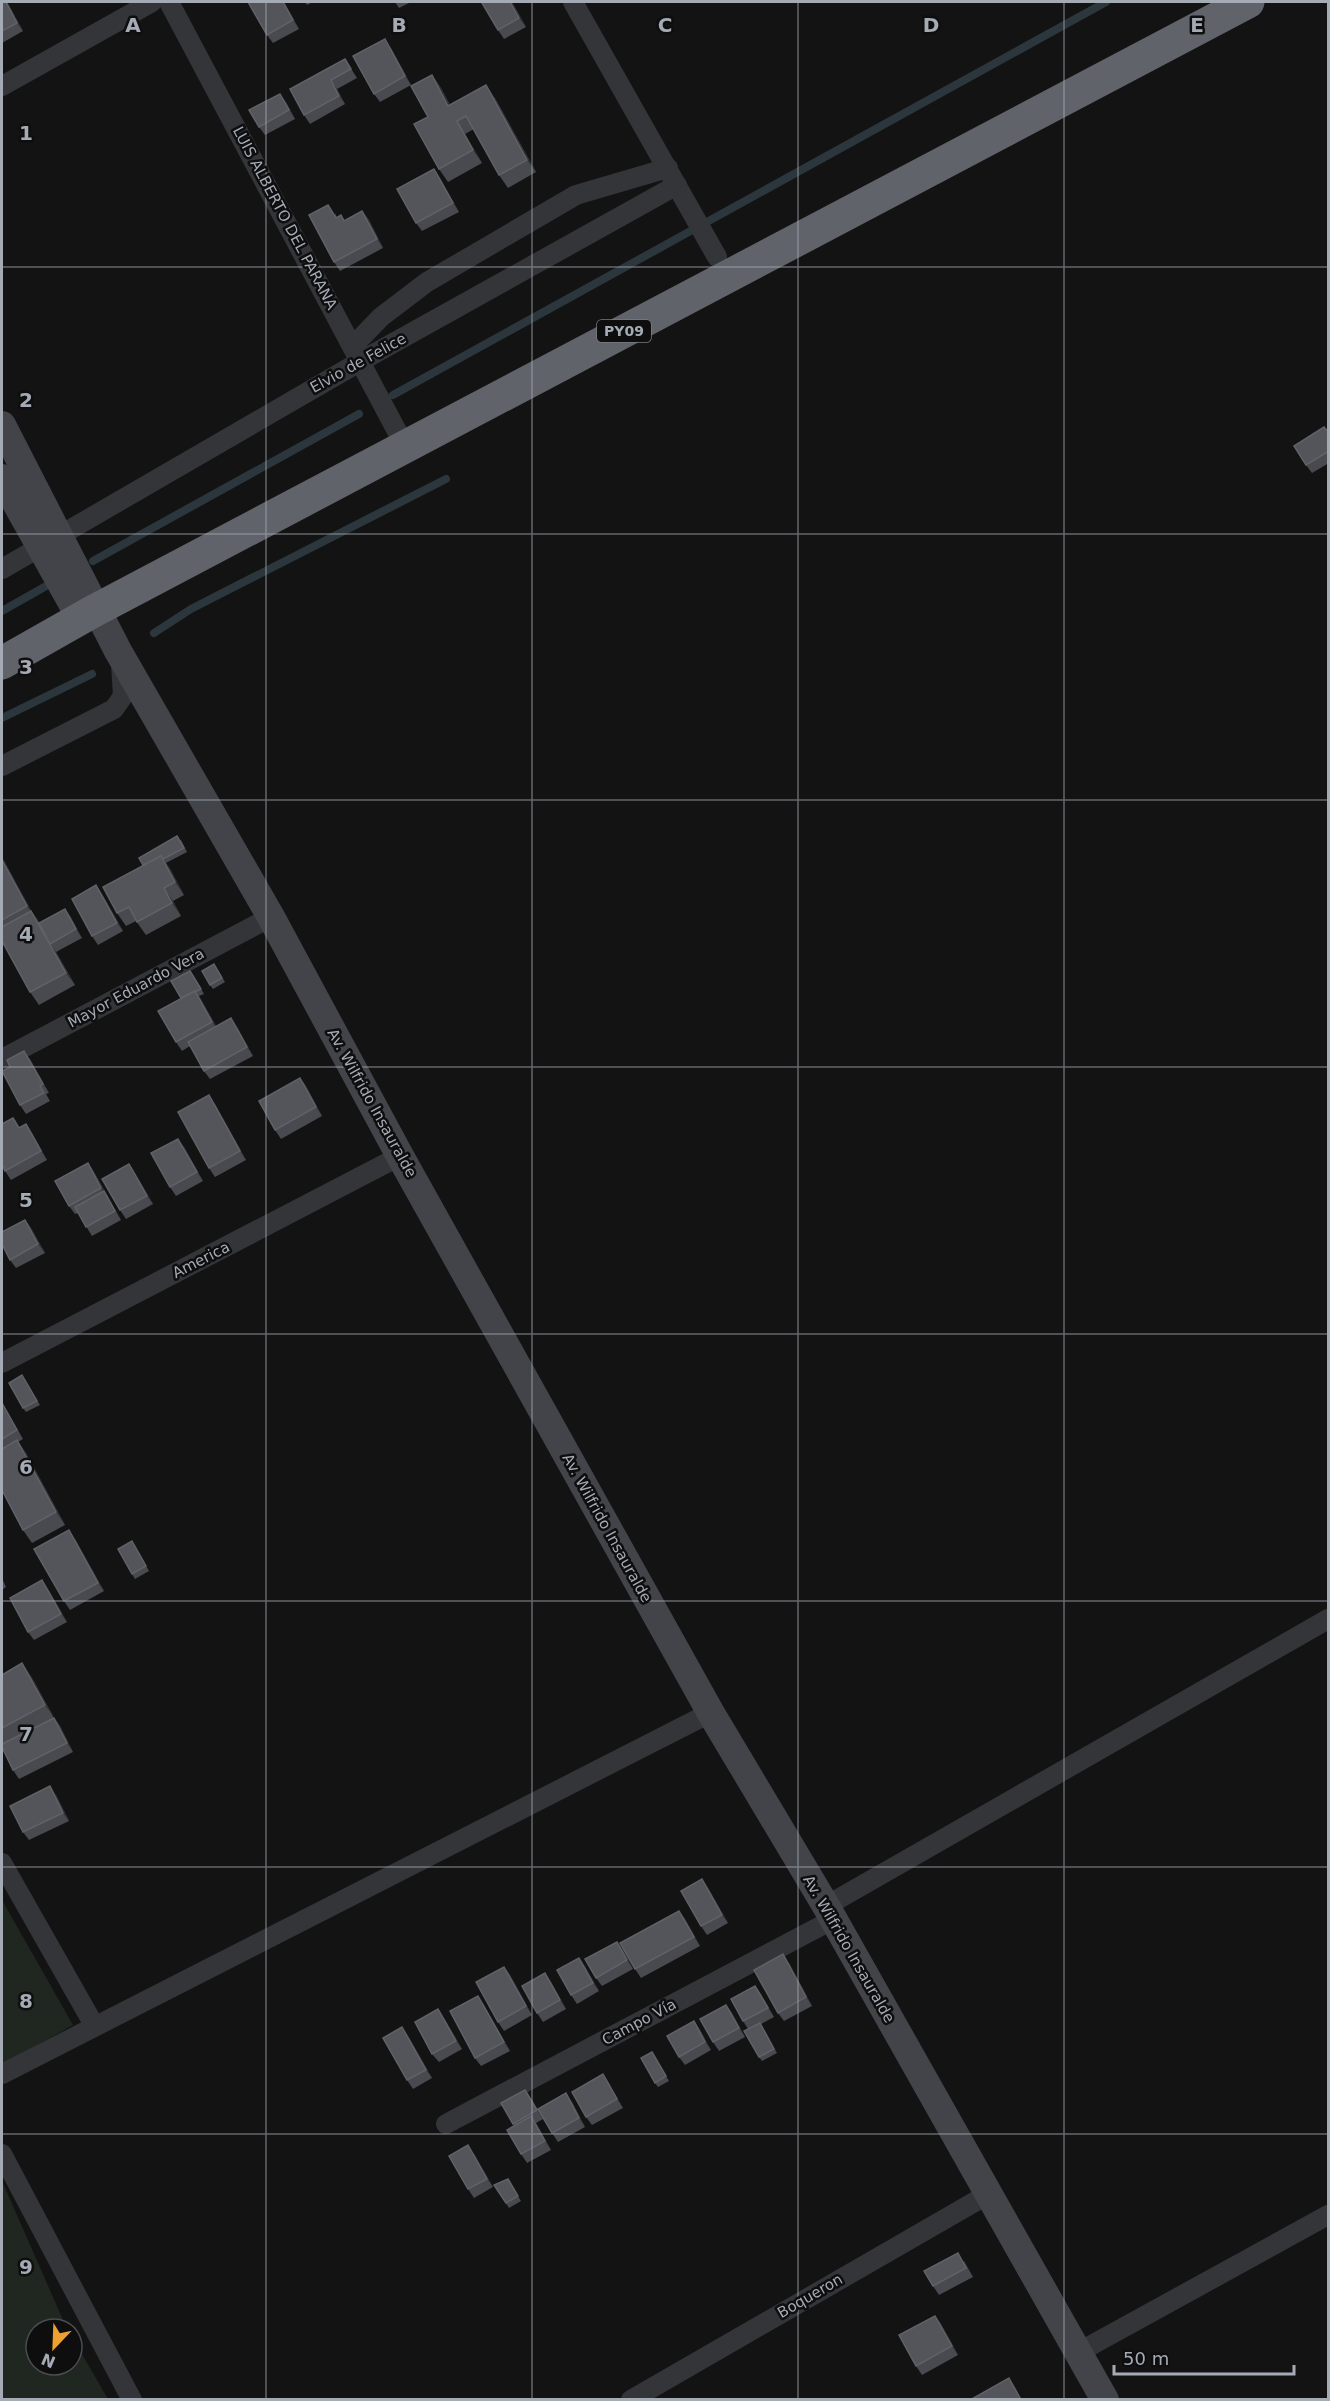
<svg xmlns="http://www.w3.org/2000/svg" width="1330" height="2401" font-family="'DejaVu Sans',sans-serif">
<rect width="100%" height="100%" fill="#131314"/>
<g fill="#1f2720">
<polygon points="2,1900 73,2025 2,2065"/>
<polygon points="2,2181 67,2329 36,2329 36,2365 72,2365 72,2337 108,2399 2,2399"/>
</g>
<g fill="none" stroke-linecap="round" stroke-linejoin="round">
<g stroke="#2c373d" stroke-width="8">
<polyline points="393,395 1106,2"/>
<polyline points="93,561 359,414"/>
<polyline points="2,611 55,581"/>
<polyline points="154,633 191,609 446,479"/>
<polyline points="2,718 92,674"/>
</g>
<g stroke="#343539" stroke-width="20">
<polyline points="169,2 399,435"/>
<polyline points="573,2 717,257"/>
<polyline points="2,86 152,2"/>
<polyline points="353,346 381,317 427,282 576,195 668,168"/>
<polyline points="2,569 361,361 677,185"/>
<polyline points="2,766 114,709 123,696 121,664"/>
<polyline points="2,1059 271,917"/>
<polyline points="2,1363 400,1156"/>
<polyline points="2,1863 94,2025"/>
<polyline points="826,1906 1328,1619"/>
<polyline points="2,2074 698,1719 712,1715"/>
<polyline points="446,2124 832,1920"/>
<polyline points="2,2154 132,2400"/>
<polyline points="1079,2352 1328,2215"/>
<polyline points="631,2400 990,2193"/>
</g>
<g stroke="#424449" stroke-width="28">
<polyline points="2,425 118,651 271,917 400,1156 712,1715 826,1906 1105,2400"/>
<polyline points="2,478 77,612"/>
</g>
<polyline stroke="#60646a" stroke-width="33" points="2,663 92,612 1248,2"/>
</g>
<g fill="#494a4f">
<polygon points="2,2 7,2 23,31 2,43"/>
<polygon points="284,2 299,29 273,43 267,35"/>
<polygon points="305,2 313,2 307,5"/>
<polygon points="395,2 411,2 399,8"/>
<polygon points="486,2 512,2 526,27 504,39 498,30"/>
<polygon points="391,48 411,85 380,102 374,94"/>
<polygon points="345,59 357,78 337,89 345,104 310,124 304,115"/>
<polygon points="432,75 441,88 450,105 495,98 536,172 508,188 499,175 474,129 465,134 482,163 448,182 439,169 428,117"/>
<polygon points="286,102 295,119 265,135 259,127"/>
<polygon points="434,169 440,178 459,212 422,231 416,223"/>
<polygon points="362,211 369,220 383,248 340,271 334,262 335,213 337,218 341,215 345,221"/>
<polygon points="1329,433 1329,463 1312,473 1306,465"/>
<polygon points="181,840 187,852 166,863 184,895 173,901 181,916 146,935 136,921 126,926 117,913 143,865"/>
<polygon points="2,857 31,911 40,923 65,909 82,938 56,952 75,985 39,1005 30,992 2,941"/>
<polygon points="102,894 123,931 98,945 92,936"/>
<polygon points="214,964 225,982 213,989 210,985"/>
<polygon points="193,975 204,994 199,996 216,1026 237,1027 253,1056 210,1079 204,1071 190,1046 182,1051 176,1042 181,998"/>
<polygon points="30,1059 49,1093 46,1094 50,1101 26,1114 20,1105"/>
<polygon points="300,1078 306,1086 322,1116 281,1139 275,1130"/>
<polygon points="215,1104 246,1160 215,1177 209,1168"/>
<polygon points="26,1124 32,1133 47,1160 11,1180 5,1171 20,1128"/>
<polygon points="184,1147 203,1181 176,1196 170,1187"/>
<polygon points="88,1163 94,1172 121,1220 92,1236 78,1213 75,1214 69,1206"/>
<polygon points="129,1164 135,1173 153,1204 126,1219 120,1210"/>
<polygon points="25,1220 31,1228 45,1253 16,1268 10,1260"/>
<polygon points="22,1375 40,1405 26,1412 23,1408"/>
<polygon points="2,1402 23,1439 18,1442 26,1453 65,1525 32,1543 23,1530 2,1490"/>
<polygon points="75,1539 104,1591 70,1610 64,1601"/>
<polygon points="132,1541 149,1571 135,1579 132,1574"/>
<polygon points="2,1578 6,1587 2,1590"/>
<polygon points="48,1589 67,1622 34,1640 28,1632"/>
<polygon points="2,1675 31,1676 54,1718 60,1726 73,1752 19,1779 13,1770 2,1747"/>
<polygon points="56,1795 69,1821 29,1840 23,1832"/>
<polygon points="708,1888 728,1923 707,1935 701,1926"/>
<polygon points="679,1911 685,1919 700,1946 641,1978 635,1969"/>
<polygon points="617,1942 623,1950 633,1969 602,1986 596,1978"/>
<polygon points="579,1958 599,1991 577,2004 571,1995"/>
<polygon points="789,1963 812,2006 784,2021 778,2013"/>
<polygon points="504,1967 510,1975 532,2015 504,2031 498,2022"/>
<polygon points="551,1982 566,2009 543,2022 537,2013"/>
<polygon points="755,1986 761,1994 774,2017 761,2024 777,2053 762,2061 759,2057 748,2029 743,2021"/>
<polygon points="478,1996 484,2005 510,2051 481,2066 475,2058"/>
<polygon points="726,2005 732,2013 745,2037 719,2051 713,2042"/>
<polygon points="438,2009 444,2018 462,2049 439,2062 432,2054"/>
<polygon points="694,2021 700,2030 711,2050 685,2065 679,2057"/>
<polygon points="408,2036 432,2078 413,2089 407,2080"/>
<polygon points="652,2052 669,2081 658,2087 655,2083"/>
<polygon points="603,2074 623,2108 592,2125 586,2117"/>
<polygon points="531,2098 543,2119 536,2123 551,2150 527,2163 521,2154 514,2126 501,2103"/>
<polygon points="572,2102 585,2127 558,2142 552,2133"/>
<polygon points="474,2154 493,2187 474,2198 468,2189"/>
<polygon points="508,2179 521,2201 509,2208 494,2185"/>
<polygon points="964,2261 973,2277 939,2295 933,2286"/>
<polygon points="935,2316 941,2324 958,2355 922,2375 916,2366"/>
</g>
<g fill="#2f3033">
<polygon points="6,2 7,2 23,31 17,23"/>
<polygon points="283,2 284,2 299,29 293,20"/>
<polygon points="510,2 512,2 526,27 519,18"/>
<polygon points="385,39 391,48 411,85 405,76"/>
<polygon points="432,75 441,88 457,119 448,106"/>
<polygon points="331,80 337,89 345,104 339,96"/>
<polygon points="486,85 495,98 536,172 527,160"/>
<polygon points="280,94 286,102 295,119 289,110"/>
<polygon points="457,121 465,134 482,163 473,150"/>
<polygon points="434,169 440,178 459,212 453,203"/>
<polygon points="362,211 369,220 383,248 377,239"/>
<polygon points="161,856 170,868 184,895 175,882"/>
<polygon points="2,857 36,919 27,906 2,860"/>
<polygon points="96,885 102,894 123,931 117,923"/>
<polygon points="164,888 173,901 181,916 172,903"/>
<polygon points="65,909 71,917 82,938 76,929"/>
<polygon points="31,911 40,923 50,944 56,952 75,985 66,973"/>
<polygon points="195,991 201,999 218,1031 212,1022"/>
<polygon points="231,1018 237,1027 253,1056 247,1047"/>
<polygon points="24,1051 30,1059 49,1093 43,1084"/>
<polygon points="300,1078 306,1086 322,1116 316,1107"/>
<polygon points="209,1095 215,1104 246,1160 240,1151"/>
<polygon points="26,1124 32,1133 47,1160 41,1151"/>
<polygon points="178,1139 184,1147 203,1181 197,1172"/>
<polygon points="88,1163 94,1172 121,1220 101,1188"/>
<polygon points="129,1164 135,1173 153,1204 147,1196"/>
<polygon points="25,1220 31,1228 45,1253 38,1244"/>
<polygon points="17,1440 26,1453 65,1525 56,1512"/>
<polygon points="69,1530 75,1539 104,1591 98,1583"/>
<polygon points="42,1580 48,1589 67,1622 61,1614"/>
<polygon points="22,1663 31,1676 54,1717 45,1705"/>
<polygon points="54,1718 60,1726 73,1752 67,1743"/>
<polygon points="50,1786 56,1795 69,1821 63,1813"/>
<polygon points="702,1879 708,1888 728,1923 722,1915"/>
<polygon points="679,1911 685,1919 700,1946 694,1937"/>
<polygon points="617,1942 623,1950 633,1969 627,1960"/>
<polygon points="783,1954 789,1963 812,2006 806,1997"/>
<polygon points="579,1958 585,1966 599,1991 593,1983"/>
<polygon points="504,1967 510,1975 532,2015 526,2006"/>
<polygon points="545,1973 551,1982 566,2009 560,2000"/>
<polygon points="755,1986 761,1994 774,2017 768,2008"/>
<polygon points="478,1996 484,2005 510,2051 504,2042"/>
<polygon points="726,2005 732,2013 745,2037 739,2028"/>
<polygon points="438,2009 444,2018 462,2049 456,2041"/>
<polygon points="694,2021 700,2030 711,2050 705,2042"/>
<polygon points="402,2027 408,2036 432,2078 426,2070"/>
<polygon points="603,2074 609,2083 623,2108 617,2099"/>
<polygon points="525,2090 531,2098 543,2119 537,2110"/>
<polygon points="566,2093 572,2102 585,2127 579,2118"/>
<polygon points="531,2116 537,2125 551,2150 545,2141"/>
<polygon points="468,2145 474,2154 493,2187 487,2179"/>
<polygon points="935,2316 941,2324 958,2355 952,2346"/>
<polygon points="1009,2378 1015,2387 1022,2400 1021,2400"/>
</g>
<g fill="#53555a" stroke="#606268" stroke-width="1.5">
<polygon points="2,2 6,2 17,23 2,31"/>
<polygon points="248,2 283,2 293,20 267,35"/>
<polygon points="486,2 510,2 519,18 498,30 482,3"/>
<polygon points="385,39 405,76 374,94 353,56"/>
<polygon points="345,59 351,69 331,80 339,96 304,115 290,89"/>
<polygon points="432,75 448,106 486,85 527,160 499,175 466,116 457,121 473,150 439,169 414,124 428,117 411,86"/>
<polygon points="280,94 289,110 259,127 249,110"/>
<polygon points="434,169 453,203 416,223 397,189"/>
<polygon points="328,205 336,218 341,215 344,221 362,211 377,239 334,262 309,215"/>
<polygon points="1324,427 1329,433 1329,451 1306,465 1294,446"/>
<polygon points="177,836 184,848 163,859 161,856 143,865 139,858"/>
<polygon points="161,856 175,882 164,888 172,903 137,922 129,907 117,913 103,887"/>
<polygon points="2,860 27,906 2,920"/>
<polygon points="96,885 117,923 92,936 72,899"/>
<polygon points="65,909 76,929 50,944 39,923"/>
<polygon points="31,911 66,973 30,992 2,941 2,927"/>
<polygon points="214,964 222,978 210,985 202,971"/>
<polygon points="190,971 201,989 195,992 195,991 181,998 171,981"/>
<polygon points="195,991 212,1022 176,1042 158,1011"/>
<polygon points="231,1018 247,1047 204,1071 188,1042"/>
<polygon points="24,1051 43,1084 40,1086 44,1093 20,1105 2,1071 10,1067 7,1060"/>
<polygon points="300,1078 316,1107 275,1130 259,1101"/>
<polygon points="209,1095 240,1151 209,1168 178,1112"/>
<polygon points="13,1118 19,1128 26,1124 41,1151 5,1171 2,1164 2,1124"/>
<polygon points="178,1139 197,1172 170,1187 151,1153"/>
<polygon points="88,1163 101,1188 69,1206 55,1181"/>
<polygon points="129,1164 147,1196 120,1210 102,1179"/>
<polygon points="104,1191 115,1211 86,1227 75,1207"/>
<polygon points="25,1220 38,1244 10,1260 2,1244 2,1232"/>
<polygon points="22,1375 37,1401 23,1408 9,1383"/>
<polygon points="2,1403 17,1430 2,1439"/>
<polygon points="17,1440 56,1512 23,1530 2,1490 2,1449"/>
<polygon points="69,1530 98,1583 64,1601 34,1549"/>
<polygon points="132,1541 146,1566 132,1574 118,1549"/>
<polygon points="42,1580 61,1614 28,1632 10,1598"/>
<polygon points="22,1663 45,1705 2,1728 2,1675"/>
<polygon points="54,1718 67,1743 13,1770 2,1747 2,1744"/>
<polygon points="50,1786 63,1813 23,1832 10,1806"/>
<polygon points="702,1879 722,1915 701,1926 681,1891"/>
<polygon points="679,1911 694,1937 635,1969 620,1943"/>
<polygon points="617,1942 627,1960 596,1978 585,1959"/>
<polygon points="783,1954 806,1997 778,2013 754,1970"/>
<polygon points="579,1958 593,1983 571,1995 557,1970"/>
<polygon points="504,1967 526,2006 498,2022 476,1982"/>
<polygon points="545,1973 560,2000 537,2013 522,1986"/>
<polygon points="755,1986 768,2008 743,2021 731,1999"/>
<polygon points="478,1996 504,2042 475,2058 450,2011"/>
<polygon points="726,2005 739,2028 713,2042 700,2019"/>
<polygon points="438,2009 456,2041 432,2054 415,2022"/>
<polygon points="694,2021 705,2042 679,2057 667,2036"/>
<polygon points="760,2023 774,2049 759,2057 744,2031"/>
<polygon points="402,2027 426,2070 407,2080 383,2038"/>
<polygon points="652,2052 666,2076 655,2083 641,2058"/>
<polygon points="603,2074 617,2099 586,2117 572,2092"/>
<polygon points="525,2090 537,2110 513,2124 501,2103"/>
<polygon points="566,2093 579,2118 552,2133 538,2109"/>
<polygon points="531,2116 545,2141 521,2154 507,2130"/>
<polygon points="468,2145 487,2179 468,2189 449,2156"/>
<polygon points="508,2179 518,2196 506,2203 494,2185"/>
<polygon points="958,2253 966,2268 933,2286 924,2271"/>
<polygon points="935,2316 952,2346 916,2366 899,2335"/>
<polygon points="1009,2378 1021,2400 970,2400"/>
</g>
<path fill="none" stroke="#a5abb5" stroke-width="1.5" stroke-opacity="0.55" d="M266 2V2400M532 2V2400M798 2V2400M1064 2V2400M2 267H1328M2 534H1328M2 800H1328M2 1067H1328M2 1334H1328M2 1601H1328M2 1867H1328M2 2134H1328"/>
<g text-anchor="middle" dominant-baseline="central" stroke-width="5" stroke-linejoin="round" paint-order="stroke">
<rect fill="#0e0e0f" stroke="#787c83" stroke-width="1.5" x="597" y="320" width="54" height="22" rx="4.5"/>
<g font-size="14" font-weight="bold" fill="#a5abb5">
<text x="624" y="331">PY09</text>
</g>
<g font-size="15" fill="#a5abb5" stroke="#0e0e0f">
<text transform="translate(285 218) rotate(62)">LUIS ALBERTO DEL PARANA</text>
<text transform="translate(358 363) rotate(-29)">Elvio de Felice</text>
<text transform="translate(136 988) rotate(-28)">Mayor Eduardo Vera</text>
<text transform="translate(372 1103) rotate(61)">Av. Wilfrido Insauralde</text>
<text transform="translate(201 1260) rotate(-27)">America</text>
<text transform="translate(607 1528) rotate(61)">Av. Wilfrido Insauralde</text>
<text transform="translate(849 1949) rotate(60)">Av. Wilfrido Insauralde</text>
<text transform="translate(639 2022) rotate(-28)">Campo Vía</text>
<text transform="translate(810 2296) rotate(-30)">Boqueron</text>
</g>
</g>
<g font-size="20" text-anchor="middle" font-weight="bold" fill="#a5abb5" stroke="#0e0e0f" stroke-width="5" stroke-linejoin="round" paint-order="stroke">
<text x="133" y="32">A</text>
<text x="399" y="32">B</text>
<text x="665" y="32">C</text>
<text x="931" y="32">D</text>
<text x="1197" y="32">E</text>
<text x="26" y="140">1</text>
<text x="26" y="407">2</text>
<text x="26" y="674">3</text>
<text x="26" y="941">4</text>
<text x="26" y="1207">5</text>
<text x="26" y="1474">6</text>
<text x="26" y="1741">7</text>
<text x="26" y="2008">8</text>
<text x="26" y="2274">9</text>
</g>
<rect width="1330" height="2401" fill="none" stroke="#a5abb5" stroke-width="6"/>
<g transform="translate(54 2347) rotate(203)"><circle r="28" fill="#0e0e0f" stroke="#4a4d51" stroke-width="1.5"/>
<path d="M0-4.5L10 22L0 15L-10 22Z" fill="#eea031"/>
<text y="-9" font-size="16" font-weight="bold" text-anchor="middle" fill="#a5abb5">N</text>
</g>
<path d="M1114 2365v9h180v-9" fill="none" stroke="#a5abb5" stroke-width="3"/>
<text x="1123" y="2365" font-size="18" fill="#a5abb5" stroke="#0e0e0f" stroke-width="4.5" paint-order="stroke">50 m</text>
</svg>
